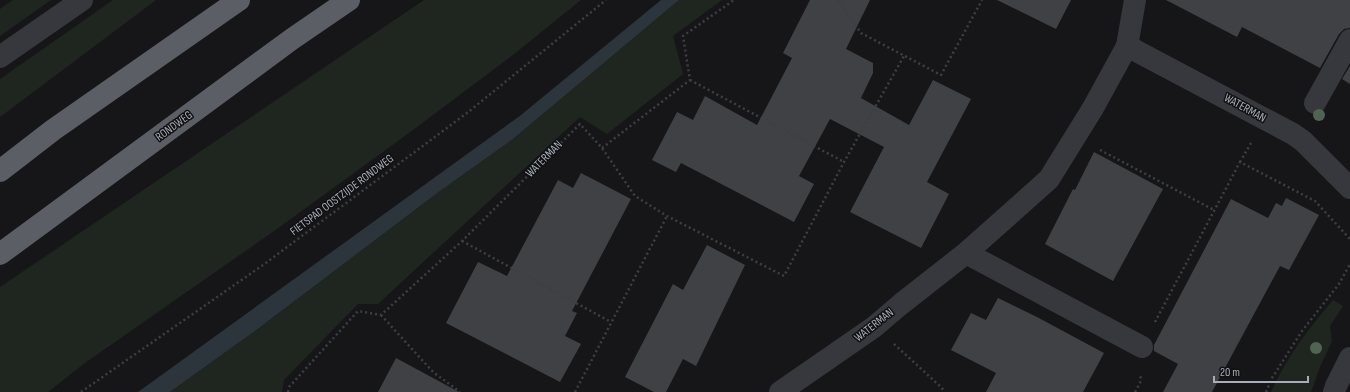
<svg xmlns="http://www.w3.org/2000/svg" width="1350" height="392" font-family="'Sofia Sans Condensed',sans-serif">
<rect width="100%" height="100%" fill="#161618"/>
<g fill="#1e261f">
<polygon points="13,0 51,0 0,36 0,9"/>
<polygon points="113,0 156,0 0,117 0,79"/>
<polygon points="424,0 581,0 513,55 409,133 277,229 85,363 48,392 0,392 0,287"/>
<polygon points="679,0 722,0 673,36 683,74 607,134 580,117 378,304 358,304 284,380 282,392 170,392 259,328 440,191 513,139"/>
<path d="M1333 300 1343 306 1330 326 1332 341 1320 367 1311 392H1271C1286 358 1309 328 1333 300Z"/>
</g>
<polygon fill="#2c353c" points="661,0 679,0 513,139 440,191 259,328 170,392 138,392 521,115"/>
<g fill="#404145">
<polygon points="810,0 870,0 846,49 873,63 873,73 861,98 909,125 933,80 971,99 927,182 949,194 921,248 850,212 884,147 830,119 799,176 814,184 794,222 681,163 676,172 652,160 677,112 693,120 705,96 757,125 792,58 783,53"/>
<polygon points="997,0 1071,0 1056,29"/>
<polygon points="1166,0 1350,0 1350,28 1344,29 1339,34 1320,68 1242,27 1237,37"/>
<polygon points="1350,66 1350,84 1342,79"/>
<polygon points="1094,152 1163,189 1113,281 1045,244 1073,189 1075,190"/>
<polygon points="581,173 631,199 572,311 577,313 565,336 581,344 560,382 446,323 478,262 507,276 558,180 573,188"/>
<polygon points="1286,198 1319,215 1289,270 1280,266 1212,392 1163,392 1178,364 1154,351 1154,345 1231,199 1268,218 1276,203 1282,206"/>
<polygon points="707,245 745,265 696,366 683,359 666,392 654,392 625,377 673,284 683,290"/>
<polygon points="998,298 1037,317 1104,353 1083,392 986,392 996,373 951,350 971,313 986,320"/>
<polygon points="396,358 459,392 378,392"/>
</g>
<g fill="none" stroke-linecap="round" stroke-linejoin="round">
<g stroke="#3d3f44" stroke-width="2.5" stroke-dasharray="2 3" stroke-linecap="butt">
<polyline points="838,0 861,33 941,75 982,0"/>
<polyline points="690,80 844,162"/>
<polyline points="602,148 690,80 683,36 734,0"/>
<polyline points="1100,150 1214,210"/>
<polyline points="1240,162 1251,143"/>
<polyline points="462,241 611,322"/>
<polyline points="381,315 433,372 460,392"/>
<polyline points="1155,322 1240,162 1315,201 1350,239"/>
<polyline points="894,344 941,387 945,392"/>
<polyline points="81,392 263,265 467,113 606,0"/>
<polyline points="288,392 289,387 358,311 381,315 462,241 580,124 602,148 635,196 667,216 784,276 844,162 904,56"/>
<polyline points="575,392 667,216"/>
<polyline points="1135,392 1140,383 1141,374"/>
<polyline points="1266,392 1272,378 1302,331 1339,284 1350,264"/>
</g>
<g stroke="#37383d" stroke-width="22">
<polyline points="1127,46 1135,0"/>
<polyline points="1315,103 1350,40"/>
<polyline points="966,253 1142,347"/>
<polyline points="780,392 874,327 901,304 966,253 1049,179 1093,108 1127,46 1293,134 1303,141 1350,188"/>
</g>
<g stroke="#37383d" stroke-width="22">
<polyline points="0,57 82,0"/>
<polyline points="1334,392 1336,386 1350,358"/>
</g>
<g stroke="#5b5e65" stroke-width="22">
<polyline points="0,171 53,130 239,0"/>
<polyline points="0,254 292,39 349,0"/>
</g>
</g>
<g fill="#506452">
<circle cx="1319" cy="115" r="6"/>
<circle cx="1316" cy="348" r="6"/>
</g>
<g text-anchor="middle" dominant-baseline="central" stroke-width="3" stroke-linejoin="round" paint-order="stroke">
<g font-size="12" fill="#a8adb8" stroke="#111113">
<text transform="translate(1245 108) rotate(29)">WATERMAN</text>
<text transform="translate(174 126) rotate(-36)">RONDWEG</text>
<text transform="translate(544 159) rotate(-45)">WATERMAN</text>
<text transform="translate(342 195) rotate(-37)">FIETSPAD OOSTZIJDE RONDWEG</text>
<text transform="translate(874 325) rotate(-38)">WATERMAN</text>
</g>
</g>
<path d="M1214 376v6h94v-6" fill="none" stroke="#a8adb8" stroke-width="2"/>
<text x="1220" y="376" font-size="12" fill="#a8adb8" stroke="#111113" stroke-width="3" paint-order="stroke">20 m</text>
</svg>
